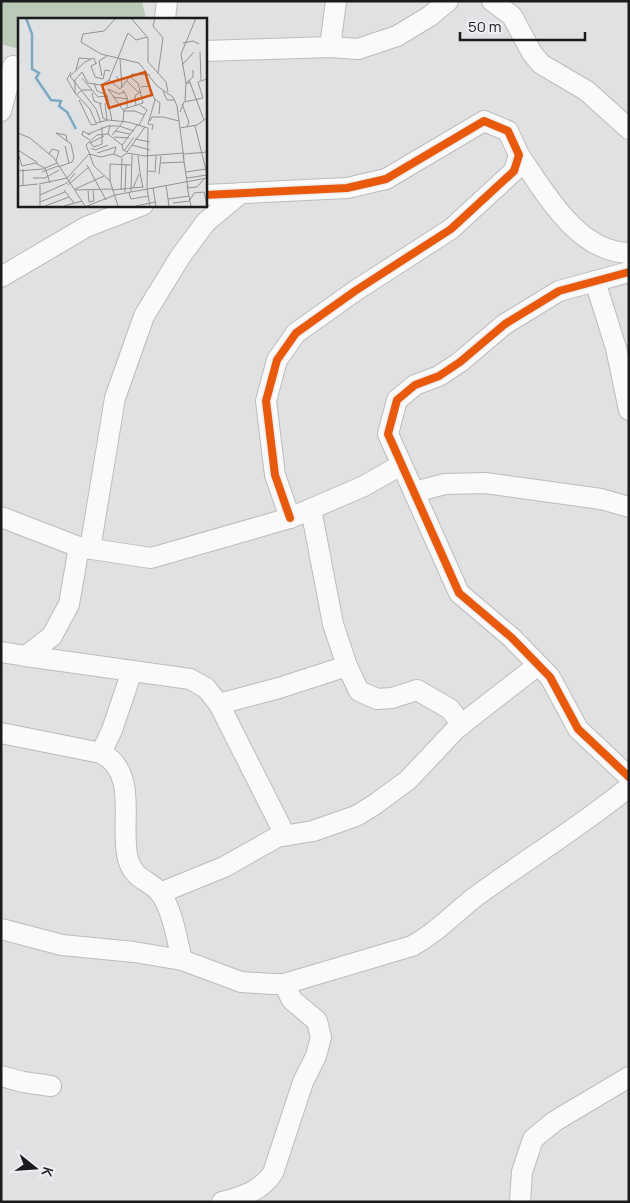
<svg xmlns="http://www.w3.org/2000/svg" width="630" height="1203" font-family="Manrope,sans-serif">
<rect width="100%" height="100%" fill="#e0e1e2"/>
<polygon fill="#bacab7" points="1,1 142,1 146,19 19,19 19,49 1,44"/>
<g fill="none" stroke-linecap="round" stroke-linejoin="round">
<defs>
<g id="minor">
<polyline points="492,1 512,16 532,53 541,64 587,91 629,129"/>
<polyline points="165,19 167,1"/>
<polyline points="330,47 336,1"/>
<polyline points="205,51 330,47 358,49 397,36 430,16 448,1"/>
<polyline points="1,111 13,66"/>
<path d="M519 155C545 192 577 252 629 253"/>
<polyline points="205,195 347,188 386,179 484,121 508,131 519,155 514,171 451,229 355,291 296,333 277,360 266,401 275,475 290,518"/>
<polyline points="629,272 559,291 505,324 460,362 439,376 415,385 397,400 388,434 459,593 512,638 550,677 578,729 629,777"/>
<polyline points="1,277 86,227 143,205"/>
<polyline points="595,281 616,348 629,410"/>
<polyline points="414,492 445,484 485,483 601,499 629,507"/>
<polyline points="311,509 333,624 347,666 359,691 377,699 392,698 417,690 450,709 462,725"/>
<polyline points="1,517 79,547 151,558 290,518 364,486 401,465"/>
<polyline points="90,549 115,398 144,316 180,257 206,222 241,193"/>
<polyline points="1,652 26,656 52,636 69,604 79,547"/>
<polyline points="26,656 190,679 206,688 219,704 285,835"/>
<polyline points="219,704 279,688 347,666"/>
<path d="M1 733 101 753C140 773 119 824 128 859 134 881 151 880 161 894 173 912 177 940 182 960"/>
<polyline points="101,753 112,730 132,671"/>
<polyline points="160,893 224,867 277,837 313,831 356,816 374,805 408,780 457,728 538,665"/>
<path d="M1 929 62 945 134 952 182 960 241 982 273 984H284L412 946C438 932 456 911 479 894 529 858 581 826 629 787"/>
<polyline points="1,1076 23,1082 51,1086"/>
<path d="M222 1202C242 1197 261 1191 273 1173L303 1082 316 1056 321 1037 317 1021 292 1000 284 984"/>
<polyline points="520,1202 522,1172 533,1139 555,1121 629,1077"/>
</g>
</defs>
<use href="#minor" stroke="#bbbcbd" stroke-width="22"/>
<use href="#minor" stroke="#fafafb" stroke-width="20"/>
<defs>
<g id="cycleway">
<polyline points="205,195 347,188 386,179 484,121 508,131 519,155 514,171 451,229 355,291 296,333 277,360 266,401 275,475 290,518"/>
<polyline points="629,272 559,291 505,324 460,362 439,376 415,385 397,400 388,434 459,593 512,638 550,677 578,729 629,777"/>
</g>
</defs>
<use href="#cycleway" stroke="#edeef1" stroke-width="11"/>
<use href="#cycleway" stroke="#e8590c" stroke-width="8"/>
</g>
<g transform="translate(18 18)">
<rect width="189" height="189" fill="#e0e1e2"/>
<path fill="none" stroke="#7caac5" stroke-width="2.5" d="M8 0 14 16V51L21 55 18 60 33 82 43 83 41 88 49 94 58 111"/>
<path fill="none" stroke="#919293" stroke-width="1" d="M98 0 86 13 65 16 63 24 83 36 121 45 139 68 155 79 159 88 166 141M113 0 130 20V44L140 55M137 0 135 8 145 20 140 55 148 64 150 74M129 19 118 22 110 15 91 62 83 67 70 65 64 54 57 62V75L72 91 78 105 90 102 110 104 130 110 129 171 132 188M165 25 175 23 181 26M182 34 183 62M102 41 104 70M79 45 73 48 77 59 85 61 87 52 92 53M78 46 76 40 67 44 52 58 78 91 83 105M164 47 176 34M58 52 61 40 73 41M53 54 49 61 57 75M84 58 81 43 89 38M64 60 74 72M91 62 102 71 114 56 132 57M171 62 186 102M109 63 121 75M76 65 79 73 89 77 94 103M172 65H168L163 36 178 0M123 69 131 68 137 82 130 106 135 107 134 112M105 72 109 79V90M145 73 149 82H157M74 75 76 83 84 86M58 77 64 72H74L80 79 89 78M95 79 110 81M137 81 142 85 141 96M61 82 73 107 79 106M167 83 168 65 175 59V52M82 86 85 100 89 102 87 85M164 86 171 104 169 109M118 88 117 78 123 73M105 92 90 71 101 76 106 74M105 93H117L126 97M162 94 166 84 185 80 180 64 189 61M132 103 134 99H145L161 103M120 106 104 127 105 132 109 134 127 109M92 107 90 116 104 127M121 107 129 92 122 87M101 108 116 113M177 108 189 156M162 110 179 107 189 100M97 113 112 116M0 115 12 120 36 140 67 188M70 116 90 108H100M90 116 79 117 68 127 76 148 92 163 100 188M72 117 65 113 64 117 72 122M94 117 105 104 106 91 125 85 120 65 112 59 101 62 98 58M96 119 111 120M117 121 132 124M71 123 76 129 84 126V109M72 125 86 118M114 127 132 132M47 128 51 145M73 130 77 132 90 127M0 132 20 145M106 133 116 119M0 135 4 148 17 145 27 150 32 165M79 135 98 129 96 136M31 136 34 131 41 133 38 143M166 136 189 134M165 137 170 170M120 138 122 155M143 145 166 144M69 147 88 182M40 149 54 144 56 140 53 126 38 115 48 117 49 123M5 151V167M0 153 25 151 39 145M130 153 137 154 138 138M24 154 40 148M168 154 188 151M122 155 125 170M141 156 143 138M15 160H27L41 152M169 160 189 157M92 163V146L113 147M21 166 49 160 71 136 83 139 95 136 103 139 109 135 127 138 166 135M22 167V188M50 167 71 149M148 167 151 188M0 168 20 166M169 168 173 188M115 170 121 156M135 170 138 188M170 170 179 169 186 161M57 171 86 158M46 172 56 185M57 172 94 171M70 172 71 184 76 183 75 172M94 172 124 169M103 172 104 140M107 174 108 146M113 174 114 137M111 175 113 181 130 178M22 177 49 165 57 155M150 181 171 178M172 182 176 175 186 174 189 187M22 184 47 174M155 185 172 183M27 188 51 179M46 188 64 183M69 188 97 177 189 160M118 188 137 184"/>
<path fill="#d3530e" fill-opacity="0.15" stroke="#d3530e" stroke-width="2.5" d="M127 54 134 77 91 90 84 67Z"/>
<rect width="189" height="189" fill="none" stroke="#1a1b1c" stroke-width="2.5"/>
</g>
<rect width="630" height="1203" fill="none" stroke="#1a1b1c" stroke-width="5"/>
<g transform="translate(35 1168) rotate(107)" stroke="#edeef1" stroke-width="4" paint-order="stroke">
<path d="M0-4L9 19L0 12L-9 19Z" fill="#1a1b1c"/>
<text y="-8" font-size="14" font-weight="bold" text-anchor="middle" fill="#1a1b1c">K</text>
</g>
<path d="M460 32v8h125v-8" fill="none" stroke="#1a1b1c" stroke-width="2.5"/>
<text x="468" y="32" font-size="15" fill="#1a1b1c" stroke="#edeef1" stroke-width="4" paint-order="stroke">50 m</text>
</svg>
